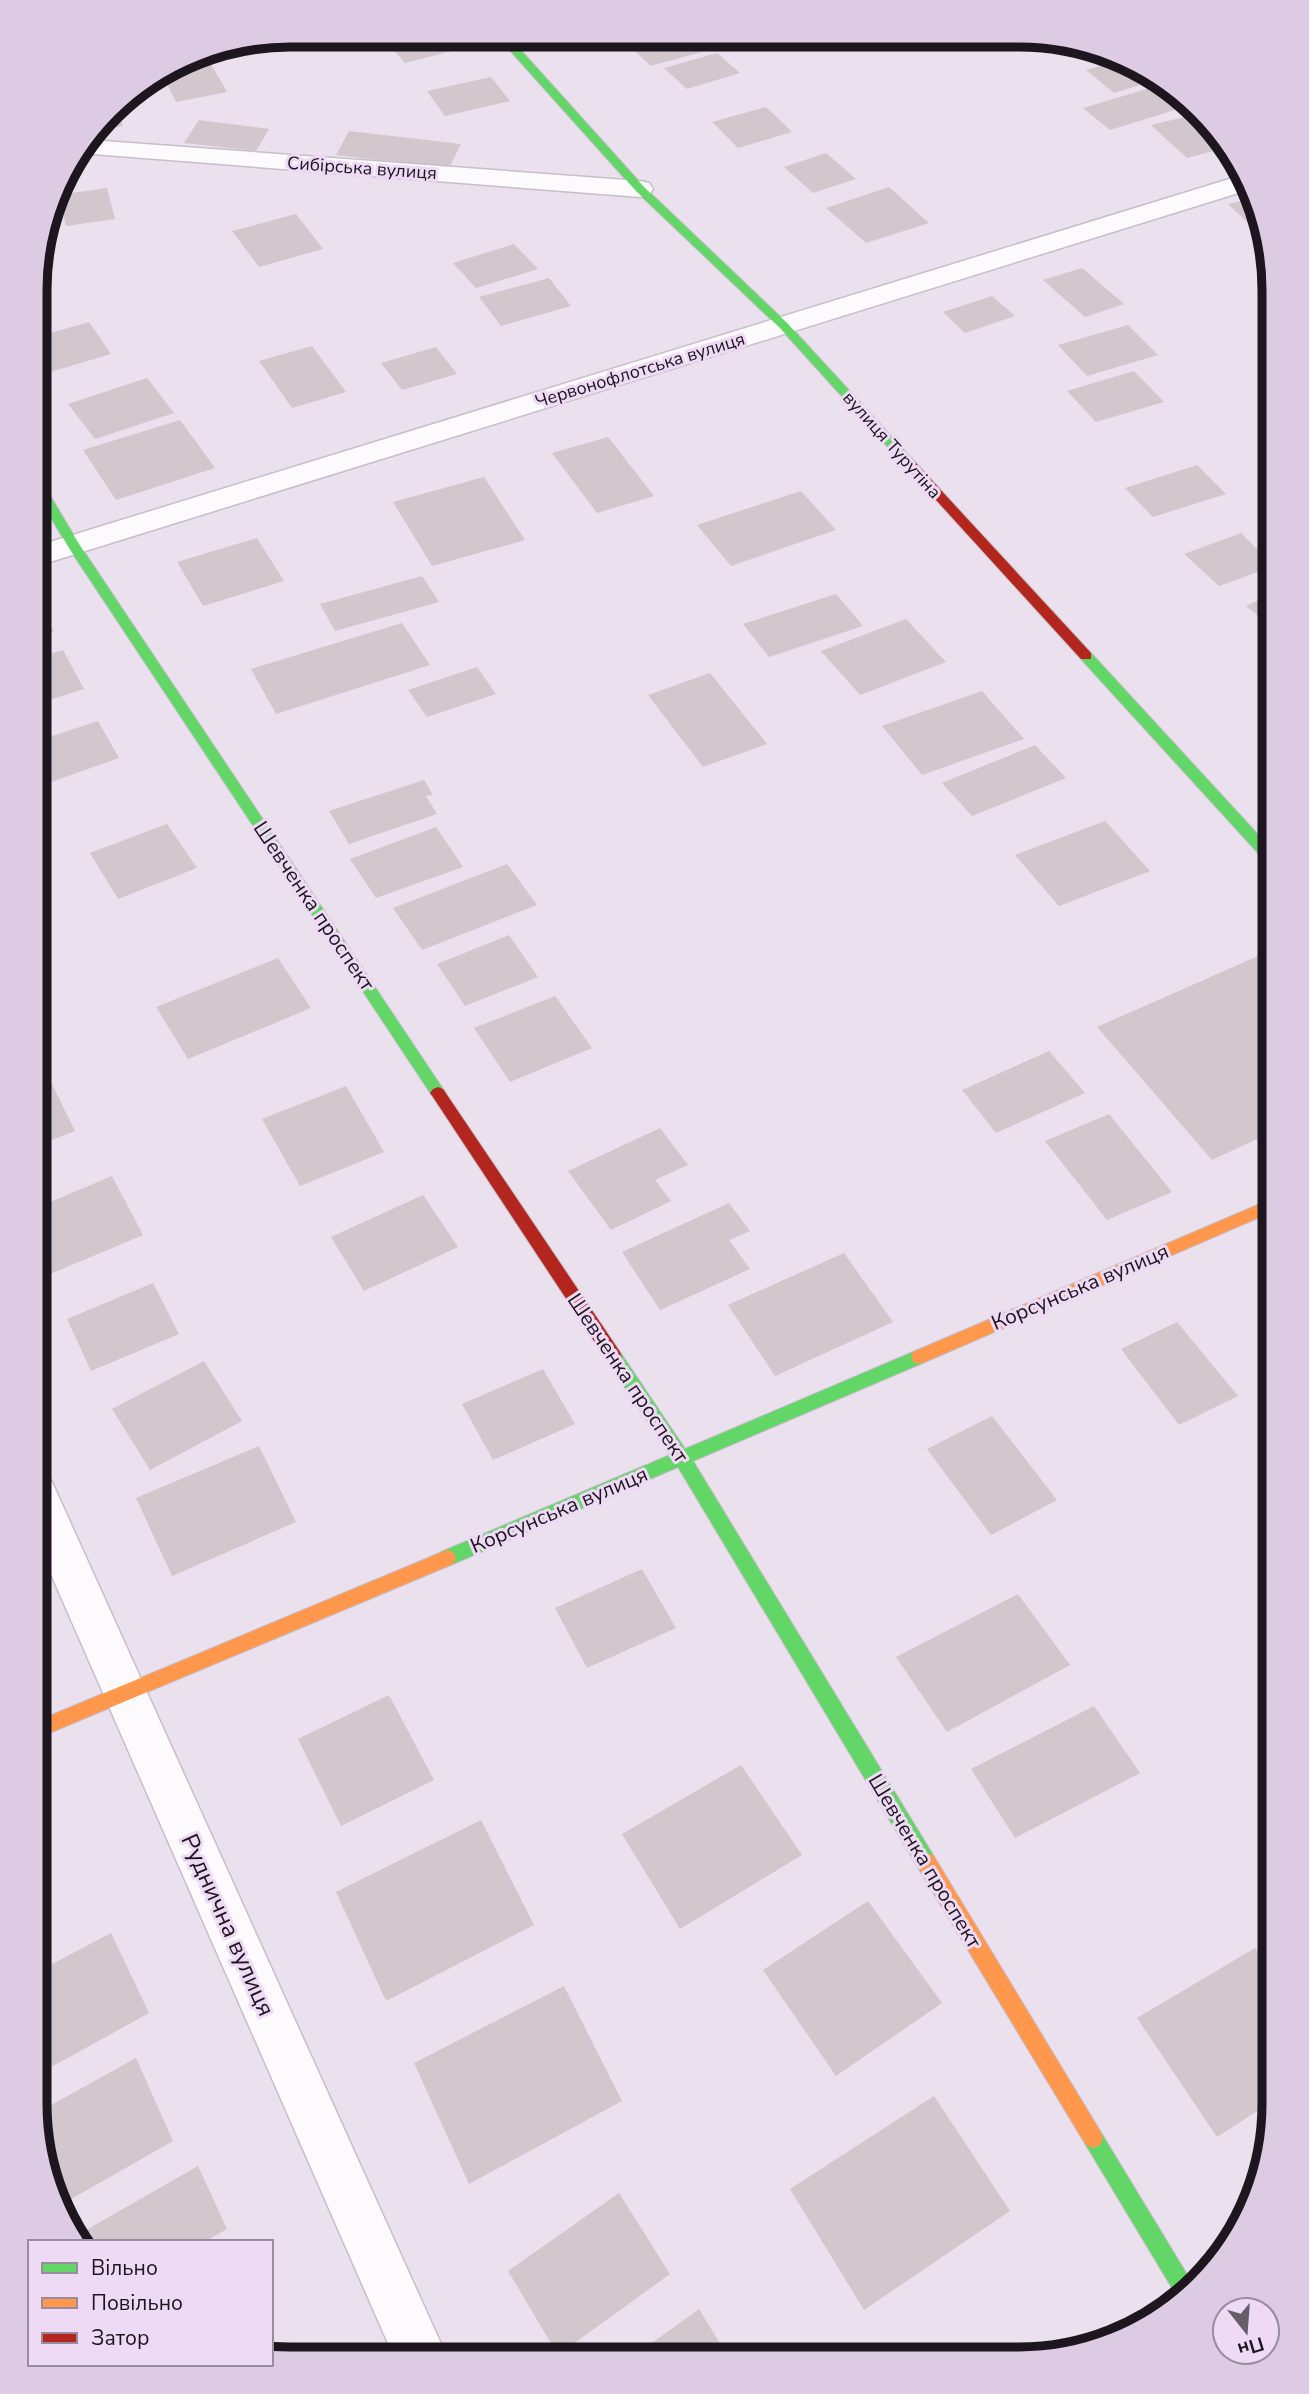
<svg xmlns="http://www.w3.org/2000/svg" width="1309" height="2394" font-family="'Nunito Sans',sans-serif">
<rect width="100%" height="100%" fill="#eae0ee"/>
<g fill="#d2c7cc">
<polygon points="346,35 401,36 401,37 355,47"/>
<polygon points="421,36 458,36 468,47 405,63 388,44"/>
<polygon points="649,37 689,37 705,51 651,66 626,43"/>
<polygon points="717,53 740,73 687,89 664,68"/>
<polygon points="208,59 227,92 176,102 162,74 176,65"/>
<polygon points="1113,62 1153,81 1114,93 1086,70"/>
<polygon points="491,77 510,101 445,116 427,91"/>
<polygon points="1160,85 1187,98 1191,105 1110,130 1083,108"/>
<polygon points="117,105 123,126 97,130"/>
<polygon points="766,107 792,132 738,148 712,122"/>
<polygon points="1197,114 1221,149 1187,158 1151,125"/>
<polygon points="199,120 269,129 256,151 184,143"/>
<polygon points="349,131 461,144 449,168 336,155"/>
<polygon points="826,153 856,179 813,193 784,167"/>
<polygon points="889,187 929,223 866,243 826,208"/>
<polygon points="107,188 115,219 66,226 58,195"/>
<polygon points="1254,198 1260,208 1265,239 1228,204"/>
<polygon points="296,214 323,249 259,267 232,231"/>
<polygon points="514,244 538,269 476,288 453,263"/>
<polygon points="1082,268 1124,304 1085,317 1043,280"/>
<polygon points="549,278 571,306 501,326 479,297"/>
<polygon points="992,296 1015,316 965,333 943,312"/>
<polygon points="89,322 111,354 37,376 37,337"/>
<polygon points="1128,325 1158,355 1087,376 1058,345"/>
<polygon points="312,346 346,392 292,408 259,361"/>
<polygon points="436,347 457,374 402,390 381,363"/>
<polygon points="1134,371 1164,402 1096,422 1067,391"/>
<polygon points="147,378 174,413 95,439 68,404"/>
<polygon points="180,420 215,468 116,500 83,450"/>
<polygon points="608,437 654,496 597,513 552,453"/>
<polygon points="1197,465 1226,494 1153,517 1125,488"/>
<polygon points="484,477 525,540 432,566 393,502"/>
<polygon points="801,491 836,530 731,566 697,525"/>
<polygon points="1241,533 1274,566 1219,586 1184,554"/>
<polygon points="257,538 284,581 203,606 177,562"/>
<polygon points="422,576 439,602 335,631 320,604"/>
<polygon points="1274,593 1274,629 1246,606"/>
<polygon points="836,594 863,626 769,657 743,624"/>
<polygon points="37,602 54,632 37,638"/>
<polygon points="906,619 946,662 860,695 821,651"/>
<polygon points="402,623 430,665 276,714 251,669"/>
<polygon points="63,650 84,689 37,704 37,658"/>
<polygon points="477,667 496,694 427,717 408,690"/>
<polygon points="710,673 767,744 703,767 648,695"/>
<polygon points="982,691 1024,739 922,775 882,726"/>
<polygon points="98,721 119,758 37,787 37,741"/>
<polygon points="1035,745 1066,778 972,816 942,783"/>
<polygon points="424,780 433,795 426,796 437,814 349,844 329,811"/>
<polygon points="1105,821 1150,871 1059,906 1015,855"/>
<polygon points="167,824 197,868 118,899 90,853"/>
<polygon points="436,827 463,867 376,898 350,859"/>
<polygon points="507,864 537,905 422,950 393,908"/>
<polygon points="509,935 538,977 465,1006 437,964"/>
<polygon points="1258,956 1274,973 1274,1131 1212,1160 1097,1027"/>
<polygon points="278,958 311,1008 188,1059 156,1007"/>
<polygon points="555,996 592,1048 510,1082 474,1028"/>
<polygon points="1049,1051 1085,1093 996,1133 962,1090"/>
<polygon points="42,1064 75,1131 36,1146 36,1066"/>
<polygon points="346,1086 384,1152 300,1186 262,1119"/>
<polygon points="1109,1114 1172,1192 1107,1220 1045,1141"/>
<polygon points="660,1128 688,1165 655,1180 671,1201 611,1230 568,1171"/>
<polygon points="112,1176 143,1235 36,1280 36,1208"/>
<polygon points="423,1195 458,1247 364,1291 331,1237"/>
<polygon points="729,1203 750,1231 729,1240 750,1269 660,1310 622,1252"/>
<polygon points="844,1253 893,1322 775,1376 728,1305"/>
<polygon points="153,1283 179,1334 91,1371 67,1319"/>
<polygon points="1177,1322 1238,1396 1179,1425 1121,1349"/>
<polygon points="204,1361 242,1421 150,1470 112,1409"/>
<polygon points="543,1369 575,1424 493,1460 462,1404"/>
<polygon points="992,1416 1057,1500 991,1535 927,1449"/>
<polygon points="259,1446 296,1522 172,1576 136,1498"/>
<polygon points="642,1569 676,1628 587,1668 555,1608"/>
<polygon points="1018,1594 1070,1665 947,1732 896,1657"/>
<polygon points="389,1695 434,1780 341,1826 298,1739"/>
<polygon points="1094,1706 1140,1773 1015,1838 971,1769"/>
<polygon points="741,1765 802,1855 680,1929 622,1834"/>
<polygon points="481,1820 534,1925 386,2001 336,1892"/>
<polygon points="868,1901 942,2003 836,2076 763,1970"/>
<polygon points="111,1933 149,2013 35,2076 35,1973"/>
<polygon points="1255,1948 1273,1974 1273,2101 1217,2137 1137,2018"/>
<polygon points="564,1986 622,2101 469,2184 414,2063"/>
<polygon points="136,2058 173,2141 59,2206 49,2186 37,2113"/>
<polygon points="934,2096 1010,2211 864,2310 790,2189"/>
<polygon points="198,2166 227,2229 204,2242 76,2242 74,2237"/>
<polygon points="619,2193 670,2274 558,2355 508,2271"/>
<polygon points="699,2309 729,2358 631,2358"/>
</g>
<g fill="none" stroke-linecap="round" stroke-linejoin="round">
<defs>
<g id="street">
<polygon points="90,140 640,181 649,183 653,189 649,195 640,197 80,153"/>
<polygon points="1239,176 1248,190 37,566 37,546"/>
<polygon points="36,1475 51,1480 57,1493 447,2357 394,2357 36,1540"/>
</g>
<g id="fast">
<polygon points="497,36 508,36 644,187 788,324 914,461 914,467 906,467 780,328 636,191"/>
<polygon points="37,480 43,484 79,544 443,1089 446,1093 443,1097 433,1097 69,548 37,494"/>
<polygon points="1086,652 1091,653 1274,852 1274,866 1269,865 1081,659 1081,653"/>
<polygon points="614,1350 620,1352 685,1449 913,1352 919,1350 925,1352 927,1357 925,1362 693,1461 933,1855 936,1862 933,1869 926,1871 919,1869 678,1467 453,1564 447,1566 441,1564 438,1558 441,1552 670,1455 608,1362 606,1357 608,1352"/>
<polygon points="1093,2128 1100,2131 1194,2286 1180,2301 1086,2145 1083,2138 1086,2131"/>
</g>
<g id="slow">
<polygon points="1274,1198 1274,1211 925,1362 919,1364 913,1362 911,1357 913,1352"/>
<polygon points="447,1550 453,1552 456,1558 453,1564 35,1739 35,1722"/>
<polygon points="926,1853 933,1855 1100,2131 1103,2138 1100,2145 1093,2148 1086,2145 919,1869 916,1862 919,1855"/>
</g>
<g id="jam">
<polygon points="910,460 914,461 1091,653 1091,659 1081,659 906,467 904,464"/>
<polygon points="438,1087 443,1089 620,1352 622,1357 620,1362 614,1364 608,1362 433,1097 430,1093 433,1089"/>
</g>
</defs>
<use href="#street" stroke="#c6bec9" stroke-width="3"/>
<use href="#fast" stroke="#c6bec9" stroke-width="2"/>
<use href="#slow" stroke="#c6bec9" stroke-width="2"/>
<use href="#jam" stroke="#c6bec9" stroke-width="2"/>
<use href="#street" fill="#fcfafc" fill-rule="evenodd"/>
<use href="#fast" fill="#63d668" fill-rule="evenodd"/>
<use href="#slow" fill="#ff974d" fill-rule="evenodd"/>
<use href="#jam" fill="#b3261e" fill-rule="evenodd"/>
</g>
<g text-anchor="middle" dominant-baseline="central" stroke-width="6" stroke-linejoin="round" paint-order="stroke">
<g font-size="18" fill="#1d161f" stroke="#eedaf4">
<text transform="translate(362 168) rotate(4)">Сибірська вулиця</text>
<text transform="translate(640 370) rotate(-17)">Червонофлотська вулиця</text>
<text transform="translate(892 445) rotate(48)">вулиця Турутіна</text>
</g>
<g font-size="21" fill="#1d161f" stroke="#eedaf4">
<text transform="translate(314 906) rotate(56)">Шевченка проспект</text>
<text transform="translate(1080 1287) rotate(-23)">Корсунська вулиця</text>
<text transform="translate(628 1378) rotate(56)">Шевченка проспект</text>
<text transform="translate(559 1510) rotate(-23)">Корсунська вулиця</text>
<text transform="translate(925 1861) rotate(59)">Шевченка проспект</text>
</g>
<g font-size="24" fill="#1d161f" stroke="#eedaf4">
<text transform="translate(228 1925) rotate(66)">Руднична вулиця</text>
</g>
</g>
<path d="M0 0H1309V2394H0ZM290 47H1019A243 243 0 0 1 1262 290V2104A243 243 0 0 1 1019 2347H290A243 243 0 0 1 47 2104V290A243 243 0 0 1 290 47Z" fill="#ddcae3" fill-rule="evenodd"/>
<path fill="none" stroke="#1d161f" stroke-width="9" d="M290 47H1019A243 243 0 0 1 1262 290V2104A243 243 0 0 1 1019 2347H290A243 243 0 0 1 47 2104V290A243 243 0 0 1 290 47Z"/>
<rect x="28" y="2240" width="245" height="126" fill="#eedaf4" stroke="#9a8c9f" stroke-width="2"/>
<rect x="42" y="2263" width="35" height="10" fill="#63d668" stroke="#9a8c9f" stroke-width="2"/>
<text x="91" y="2275" font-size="21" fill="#1d161f">Вільно</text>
<rect x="42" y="2298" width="35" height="10" fill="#ff974d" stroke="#9a8c9f" stroke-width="2"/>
<text x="91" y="2310" font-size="21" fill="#1d161f">Повільно</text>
<rect x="42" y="2333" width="35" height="10" fill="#b3261e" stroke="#9a8c9f" stroke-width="2"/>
<text x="91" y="2345" font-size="21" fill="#1d161f">Затор</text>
<g transform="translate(1246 2331) rotate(163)"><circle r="33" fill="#eedaf4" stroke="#9a8c9f" stroke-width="2"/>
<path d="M0-5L12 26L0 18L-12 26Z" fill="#655d67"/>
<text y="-10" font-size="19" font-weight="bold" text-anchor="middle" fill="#1d161f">Пн</text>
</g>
</svg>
